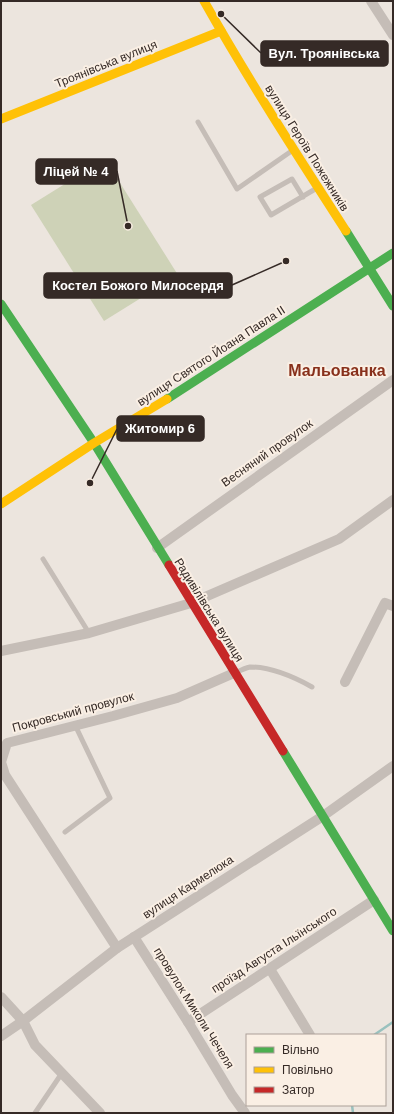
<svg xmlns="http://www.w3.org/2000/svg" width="394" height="1114" font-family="Arial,sans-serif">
<rect width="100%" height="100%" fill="#ece5de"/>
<polygon fill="#ced2b7" points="105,159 178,275 104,321 31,205"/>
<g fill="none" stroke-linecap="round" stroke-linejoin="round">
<g stroke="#99c1be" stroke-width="2.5">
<polyline points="374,1035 393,1022"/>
<polyline points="352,1105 353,1113"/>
</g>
<g stroke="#c5bdb7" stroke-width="5">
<polyline points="198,122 237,189 293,150"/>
<polyline points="303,197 292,179 260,197 271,215 317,188"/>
<polyline points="43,559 89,633"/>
<path d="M235 673C239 671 245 668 250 667 270 667 294 677 312 687"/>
<polyline points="65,832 110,798 75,725"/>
<polyline points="35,1113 62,1073"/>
</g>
<g stroke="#c5bdb7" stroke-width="10">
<polyline points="371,1 393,35"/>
<polyline points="157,548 393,380"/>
<polyline points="1,651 89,633 191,603 339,539 393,500"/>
<polyline points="345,682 385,603 393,606"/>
<polyline points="134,937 188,1022 232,1095 245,1113"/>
<polyline points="117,948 5,775 1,762 7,743 113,716 177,698 234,673"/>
<polyline points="270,969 310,1035"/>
<polyline points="1,997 23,1021 35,1045 100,1113"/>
<polyline points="188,1022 374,900"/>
<polyline points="1,1036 23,1021 117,948 323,816 393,766"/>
</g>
<g stroke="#4caf50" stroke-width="9">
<polyline points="346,231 393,306"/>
<polyline points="1,304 94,443 169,565"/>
<polyline points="167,399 393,253"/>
<polyline points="283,751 393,931"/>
</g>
<g stroke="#ffc107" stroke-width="9">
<path d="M204 1C248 79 297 155 346 231"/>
<polyline points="1,119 221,31"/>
<polyline points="1,504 94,443 167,399"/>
</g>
<polyline stroke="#c62828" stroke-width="9" points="169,565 283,751"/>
</g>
<g text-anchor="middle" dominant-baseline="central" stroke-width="4" stroke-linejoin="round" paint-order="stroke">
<g font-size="12" fill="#352a26" stroke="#faefe4">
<text transform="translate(106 64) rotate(-22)">Троянівська вулиця</text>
<text transform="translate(307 148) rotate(58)">вулиця Героїв Пожежників</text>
<text transform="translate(211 356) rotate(-33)">вулиця Святого Йоана Павла II</text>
<text transform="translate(267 453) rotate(-35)">Весняний провулок</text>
<text transform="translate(209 610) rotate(58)">Радивілівська вулиця</text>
<text transform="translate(73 712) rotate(-15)">Покровський провулок</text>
<text transform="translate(188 887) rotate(-33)">вулиця Кармелюка</text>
<text transform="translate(274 950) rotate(-33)">проїзд Августа Ільїнського</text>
<text transform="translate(194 1008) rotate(58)">провулок Миколи Чечеля</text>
</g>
<g font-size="16" font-weight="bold" fill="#88301b" stroke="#faefe4">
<text x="337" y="370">Мальованка</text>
</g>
</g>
<path fill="none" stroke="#352a26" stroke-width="1.5" d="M221 14L261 53M128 226L117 171M286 261L232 285M90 483L117 429"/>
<g fill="#352a26" stroke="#faefe4" stroke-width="1.5">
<circle cx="221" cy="14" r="4"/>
<circle cx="128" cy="226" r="4"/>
<circle cx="286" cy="261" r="4"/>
<circle cx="90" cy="483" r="4"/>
</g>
<g fill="#352a26" stroke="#352a26" stroke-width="1.5">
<rect x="261" y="41" width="127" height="25" rx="4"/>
<rect x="36" y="159" width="81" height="25" rx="4"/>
<rect x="44" y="273" width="188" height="25" rx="4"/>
<rect x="117" y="416" width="87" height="25" rx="4"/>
</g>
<g font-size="13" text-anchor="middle" font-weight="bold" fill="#fff">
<text x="324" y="58">Вул. Троянівська</text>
<text x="76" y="176">Ліцей № 4</text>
<text x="138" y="290">Костел Божого Милосердя</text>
<text x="160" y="433">Житомир 6</text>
</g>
<rect width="394" height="1114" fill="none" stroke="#352a26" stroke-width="4"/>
<rect x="246" y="1034" width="140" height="72" fill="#faefe4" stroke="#aba098"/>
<rect x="254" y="1047" width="20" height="6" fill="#4caf50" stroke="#aba098"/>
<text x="282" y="1054" font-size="12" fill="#352a26">Вільно</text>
<rect x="254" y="1067" width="20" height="6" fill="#ffc107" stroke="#aba098"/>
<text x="282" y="1074" font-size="12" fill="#352a26">Повільно</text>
<rect x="254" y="1087" width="20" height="6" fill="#c62828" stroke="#aba098"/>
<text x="282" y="1094" font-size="12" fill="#352a26">Затор</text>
</svg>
